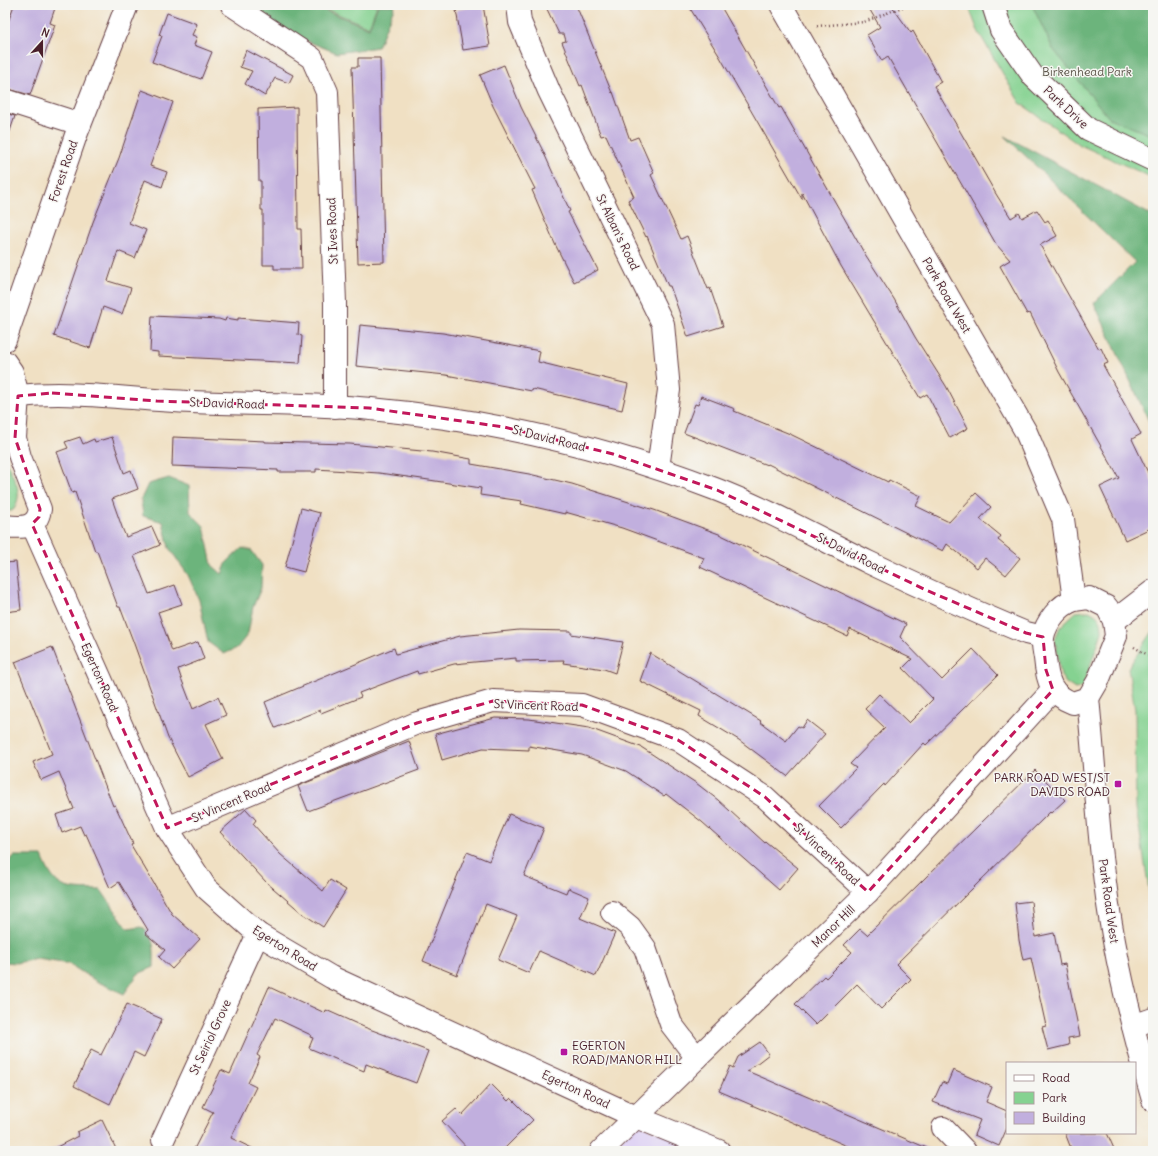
<svg xmlns="http://www.w3.org/2000/svg" width="1158" height="1156" font-family="Delius,sans-serif">
<rect width="100%" height="100%" fill="#f6f6f2"/>
<filter id="ink" filterUnits="userSpaceOnUse"><feTurbulence type="fractalNoise" baseFrequency=".025" numOctaves="2"/><feDisplacementMap in="SourceGraphic" scale="8" xChannelSelector="R" yChannelSelector="G"/><feConvolveMatrix kernelMatrix="1 2 1 2 8 2 1 2 1" color-interpolation-filters="sRGB"/></filter>
<filter id="wash" filterUnits="userSpaceOnUse"><feTurbulence type="fractalNoise" baseFrequency=".012" numOctaves="4" result="noise"/><feDisplacementMap in="SourceGraphic" scale="16" xChannelSelector="R" yChannelSelector="G"/><feGaussianBlur stdDeviation="0.9" result="paint"/><feColorMatrix in="noise" values="0 0 0 0 0 0 0 0 0 0 0 0 0 0 0 0 0 1.4 0 .05"/><feComposite in="paint" operator="in"/></filter>
<g filter="url(#wash)">
<rect width="100%" height="100%" fill="#f0e0c3"/>
<polygon fill="#e0d4f4" points="637,1123 705,1151 609,1151"/>
<g fill="#85d291" stroke="#68785e">
<polygon points="316,5 377,5 369,27"/>
<polygon points="968,5 1153,5 1153,178 1078,144 1020,103 978,31"/>
<path d="M5 459C13 478 26 493 12 511H5Z"/>
<path d="M1089 611C1099 616 1102 620 1102 632L1083 687 1075 689 1066 683 1061 676 1055 639 1060 627 1076 612Z"/>
<polygon points="1153,631 1153,909 1152,909 1136,808 1135,710 1128,668"/>
</g>
<g fill="#6cb47b" stroke="#5b6a53">
<polygon points="239,5 312,5 369,28 378,5 395,5 378,47 337,53 294,36"/>
<polygon points="1032,5 1153,5 1153,136 1109,118 1053,49"/>
<polygon points="1005,136 1153,216 1153,430 1094,303 1135,262"/>
<polygon points="169,478 189,486 190,512 204,526 212,565 222,574 227,562 242,548 251,550 262,565 261,588 253,607 248,634 237,648 224,654 208,642 199,600 188,575 169,548 163,522 143,516 141,499 148,484"/>
<path d="M14 856H42C56 892 66 889 101 890L128 929 142 927C156 939 154 950 154 967L138 974 124 994 96 981 69 964 37 959 16 963 5 962V867Z"/>
</g>
<g id="blocks">
<g fill="#c1afde">
<polygon points="14,5 56,5 50,23 55,25 30,95 5,88 5,31"/>
<polygon points="483,5 490,46 463,50 456,10"/>
<polygon points="545,5 576,5 612,93 613,92 630,140 638,137 654,173 651,175 681,239 687,236 708,289 710,288 723,326 688,337 670,286 668,286 647,236 646,237 628,200 634,197 606,135 601,136 582,85 580,86 573,69 562,42 566,41 564,34 559,34"/>
<polygon points="688,5 720,5 779,108 781,107 863,251 894,299 915,337 946,386 968,428 950,438 927,394 920,398 841,266 802,193 802,199 720,57"/>
<polygon points="867,5 891,5 911,33 913,31 941,82 934,86 996,194 1011,218 1019,213 1022,218 1037,210 1045,222 1048,220 1057,236 1040,245 1099,349 1101,348 1108,363 1103,365 1141,434 1132,439 1153,483 1153,527 1125,540 1100,487 1119,478 1059,372 1030,313 1027,314 1000,266 1010,260 996,244 888,57 882,61 867,35 880,27"/>
<polygon points="167,13 197,24 192,35 197,37 194,45 212,52 201,79 152,62 162,36 159,35"/>
<polygon points="246,50 293,75 289,83 275,78 265,96 245,84 252,71 240,67"/>
<polygon points="358,58 380,58 384,262 358,263 352,67 358,67"/>
<polygon points="504,65 521,107 543,151 570,211 568,212 598,270 574,282 555,244 532,190 535,189 493,106 480,75"/>
<polygon points="142,90 173,102 150,166 167,172 162,187 145,180 129,223 146,230 135,258 118,251 108,281 131,288 122,314 103,307 90,348 54,336 93,222 119,158"/>
<polygon points="297,107 298,229 301,229 302,269 274,269 274,265 263,265 263,210 261,210 261,181 259,181 258,109"/>
<polygon points="5,113 15,116 7,140 5,140"/>
<polygon points="152,316 219,319 225,321 226,318 238,320 238,318 299,323 298,335 302,336 300,363 158,356 158,352 150,351"/>
<polygon points="360,325 443,333 540,351 538,362 628,384 622,410 533,389 532,391 446,375 356,366"/>
<polygon points="701,396 735,409 734,411 790,434 888,482 889,480 921,496 916,506 949,522 976,493 991,507 980,519 1001,536 998,540 1020,558 1006,575 985,558 977,568 947,544 943,551 768,464 767,465 684,433 695,404 698,405"/>
<polygon points="80,437 83,444 94,439 95,442 112,437 124,473 131,470 138,489 112,499 123,530 126,537 152,527 160,545 134,556 149,594 175,585 182,604 158,612 172,651 198,642 204,659 178,669 181,678 193,709 218,697 226,715 206,724 223,759 188,777 168,738 133,641 120,607 118,607 97,551 95,551 75,492 72,493 57,452 68,448 65,442"/>
<polygon points="173,437 265,441 265,442 350,444 432,452 471,459 471,464 529,474 572,484 654,510 719,534 906,624 900,637 942,680 973,649 998,675 926,745 924,743 885,786 884,784 841,828 819,806 856,768 850,764 885,728 865,709 879,694 909,723 933,699 903,668 912,659 850,629 847,636 700,567 704,558 622,528 565,512 565,514 521,504 522,501 480,495 481,488 429,480 379,473 316,469 316,472 278,472 278,470 172,466"/>
<polygon points="301,508 320,513 304,572 285,567"/>
<polygon points="16,562 21,610 5,612 5,563"/>
<polygon points="519,630 571,631 571,634 623,642 615,673 604,669 563,663 564,660 516,661 516,658 454,664 418,674 417,671 359,693 361,697 321,713 320,710 275,728 265,702 394,648 396,654 460,636"/>
<polygon points="52,647 113,806 115,805 133,844 131,845 172,914 200,939 172,969 159,957 165,950 145,933 148,930 119,882 110,888 86,834 84,835 80,826 62,833 56,815 74,809 59,772 41,780 33,762 52,754 15,662"/>
<polygon points="650,653 761,721 760,722 786,741 798,726 802,728 807,720 825,734 787,776 739,740 699,716 701,711 640,681"/>
<polygon points="495,718 529,719 589,728 641,747 696,783 718,800 765,843 766,842 798,868 779,890 702,822 666,794 664,796 626,771 582,755 529,746 529,750 483,748 442,760 435,734"/>
<polygon points="409,741 419,770 308,811 298,786"/>
<polygon points="1035,770 1065,800 1051,813 1050,812 896,964 911,979 881,1009 857,984 816,1025 795,1004 824,976 826,978 852,952 844,945 860,929 867,935"/>
<polygon points="246,809 256,820 253,824 280,854 323,891 330,880 346,890 323,927 302,913 266,882 220,832"/>
<polygon points="509,814 544,828 524,876 566,893 568,888 589,897 580,918 615,933 596,976 539,951 529,973 498,960 517,916 486,904 457,975 423,961 467,852 489,861"/>
<polygon points="1031,901 1035,937 1054,933 1060,965 1065,964 1080,1036 1068,1038 1069,1045 1048,1050 1042,1027 1046,1026 1031,958 1023,960 1019,940 1015,903"/>
<polygon points="269,987 325,1013 326,1010 364,1027 428,1051 416,1083 366,1064 364,1071 309,1048 313,1038 310,1037 311,1035 275,1018 257,1055 260,1057 248,1083 256,1087 231,1138 258,1151 193,1151 213,1112 203,1107 221,1070 230,1074"/>
<polygon points="127,1004 162,1019 144,1057 134,1052 110,1104 74,1086 91,1050 101,1055"/>
<polygon points="760,1042 769,1054 747,1071 934,1151 859,1151 719,1091 730,1066 733,1068 738,1057"/>
<polygon points="953,1070 992,1087 986,1102 1007,1111 1007,1128 999,1146 974,1135 980,1120 933,1102 942,1082 947,1084"/>
<polygon points="491,1084 508,1101 511,1098 533,1120 502,1151 470,1151 442,1121 456,1109 462,1115"/>
<polygon points="102,1120 117,1151 49,1151 78,1136 77,1132"/>
<polygon points="1065,1133 1107,1133 1115,1151 1072,1151"/>
</g>
</g>
</g>
<g filter="url(#ink)">
<use href="#blocks" fill-opacity="0" stroke="#633c42" stroke-width="1"/>
<g fill="none" stroke-linecap="round" stroke-linejoin="round">
<defs>
<g id="minor">
<polyline points="232,5 312,58 327,92 335,303 335,407"/>
<polyline points="518,5 520,22 549,91 663,324 669,390 658,468"/>
<polyline points="781,5 1026,432 1063,519 1074,600"/>
<polyline points="993,5 1001,30 1033,76 1088,129 1153,160"/>
<polyline points="5,100 80,124"/>
<polyline points="5,340 76,135 127,5"/>
<path d="M5 362 12 372 18 396 15 438 20 457 40 509C37 529 22 528 5 526"/>
<path d="M18 396C78 390 132 400 192 402 251 405 312 403 371 409 489 420 604 446 715 489 767 509 817 537 868 562 920 587 973 611 1026 633L1043 637"/>
<polyline points="32,524 167,828 206,888 258,934 331,977 636,1117 719,1151"/>
<path d="M1089 598 1107 607 1114 621 1116 636 1098 681 1088 698 1073 703C1051 695 1047 681 1045 658 1044 652 1042 643 1043 637 1046 622 1059 605 1074 600 1078 599 1084 599 1089 598Z"/>
<polyline points="1114,621 1153,591"/>
<path d="M1088 698C1096 778 1099 861 1114 941 1124 995 1138 1048 1153 1100"/>
<polyline points="167,828 417,723 493,701 582,705 678,740 765,797 868,892"/>
<polyline points="612,912 630,927 645,948 671,1024 697,1058"/>
<polyline points="1133,1026 1153,1019"/>
<polyline points="943,1128 965,1151"/>
<polyline points="163,1140 258,934"/>
<polyline points="601,1151 868,892 1053,690"/>
</g>
</defs>
<use href="#minor" stroke="#633c42" stroke-width="24"/>
<g stroke="#633c42" stroke-width="2.5" stroke-dasharray="1 3" stroke-linecap="butt">
<polyline points="817,26 864,22 902,7 930,5"/>
<polyline points="1134,647 1153,658"/>
</g>
<use href="#minor" stroke="#fff" stroke-width="22"/>
</g>
</g>
<path fill="none" stroke="#c2185b" stroke-width="3" stroke-dasharray="8 5" stroke-linejoin="round" d="M52 393 157 401 369 408 504 427 613 454 717 490 926 590 1026 633 1043 637 1046 670 1053 690 868 892 765 797 678 740 582 705 493 701 417 723 167 828 32 524 39 517 40 509 15 438 18 396Z"/>
<g fill="#b5179e" stroke="#f6f6f2" stroke-width="1.5">
<rect x="1114" y="780" width="8" height="8" rx="2"/>
<rect x="560" y="1048" width="8" height="8" rx="2"/>
</g>
<g text-anchor="middle" dominant-baseline="central" stroke-width="3" stroke-linejoin="round" paint-order="stroke">
<g font-size="12" fill="#5c554a" stroke="#f6f6f2">
<text x="1087" y="71">Birkenhead Park</text>
</g>
<g font-size="12" fill="#4a1f2b" stroke="#f6f6f2">
<text transform="translate(1066 107) rotate(43)">Park Drive</text>
<text transform="translate(63 171) rotate(-71)">Forest Road</text>
<text transform="translate(332 231) rotate(-92)">St Ives Road</text>
<text transform="translate(618 232) rotate(64)">St Alban's Road</text>
<text transform="translate(947 295) rotate(60)">Park Road West</text>
<text transform="translate(227 403) rotate(2)">St David Road</text>
<text transform="translate(549 438) rotate(14)">St David Road</text>
<text transform="translate(851 553) rotate(27)">St David Road</text>
<text transform="translate(100 677) rotate(66)">Egerton Road</text>
<text transform="translate(536 705) rotate(2)">St Vincent Road</text>
<text transform="translate(231 802) rotate(-23)">St Vincent Road</text>
<text transform="translate(827 854) rotate(43)">St Vincent Road</text>
<text transform="translate(1109 901) rotate(82)">Park Road West</text>
<text transform="translate(833 926) rotate(-44)">Manor Hill</text>
<text transform="translate(285 948) rotate(32)">Egerton Road</text>
<text transform="translate(210 1037) rotate(-65)">St Seiriol Grove</text>
<text transform="translate(576 1089) rotate(25)">Egerton Road</text>
</g>
<g font-size="12" fill="#4a1f2b" stroke="#f6f6f2" text-anchor="end">
<text x="1110" y="777">PARK ROAD WEST/ST<tspan x="1110" dy="14">DAVIDS ROAD</tspan></text>
<text x="572" y="1045" text-anchor="start">EGERTON<tspan x="572" dy="14">ROAD/MANOR HILL</tspan></text>
</g>
</g>
<rect width="1158" height="1156" fill="none" stroke="#f6f6f2" stroke-width="20"/>
<rect x="1006" y="1062" width="130" height="72" fill="#f6f6f2" stroke="#b1a0a2"/>
<rect x="1014" y="1075" width="20" height="6" fill="#ffffff" stroke="#b1a0a2"/>
<text x="1042" y="1082" font-size="12" fill="#4a1f2b">Road</text>
<rect x="1014" y="1092" width="20" height="12" fill="#85d291" stroke="#b1a0a2"/>
<text x="1042" y="1102" font-size="12" fill="#4a1f2b">Park</text>
<rect x="1014" y="1112" width="20" height="12" fill="#c1afde" stroke="#b1a0a2"/>
<text x="1042" y="1122" font-size="12" fill="#4a1f2b">Building</text>
<g transform="translate(42 42) rotate(21)" stroke="#f6f6f2" stroke-width="3" paint-order="stroke">
<path d="M0-3L7 15L0 10L-7 15Z" fill="#4a1f2b"/>
<text y="-6" font-size="11" font-weight="bold" text-anchor="middle" fill="#4a1f2b">N</text>
</g>
</svg>
